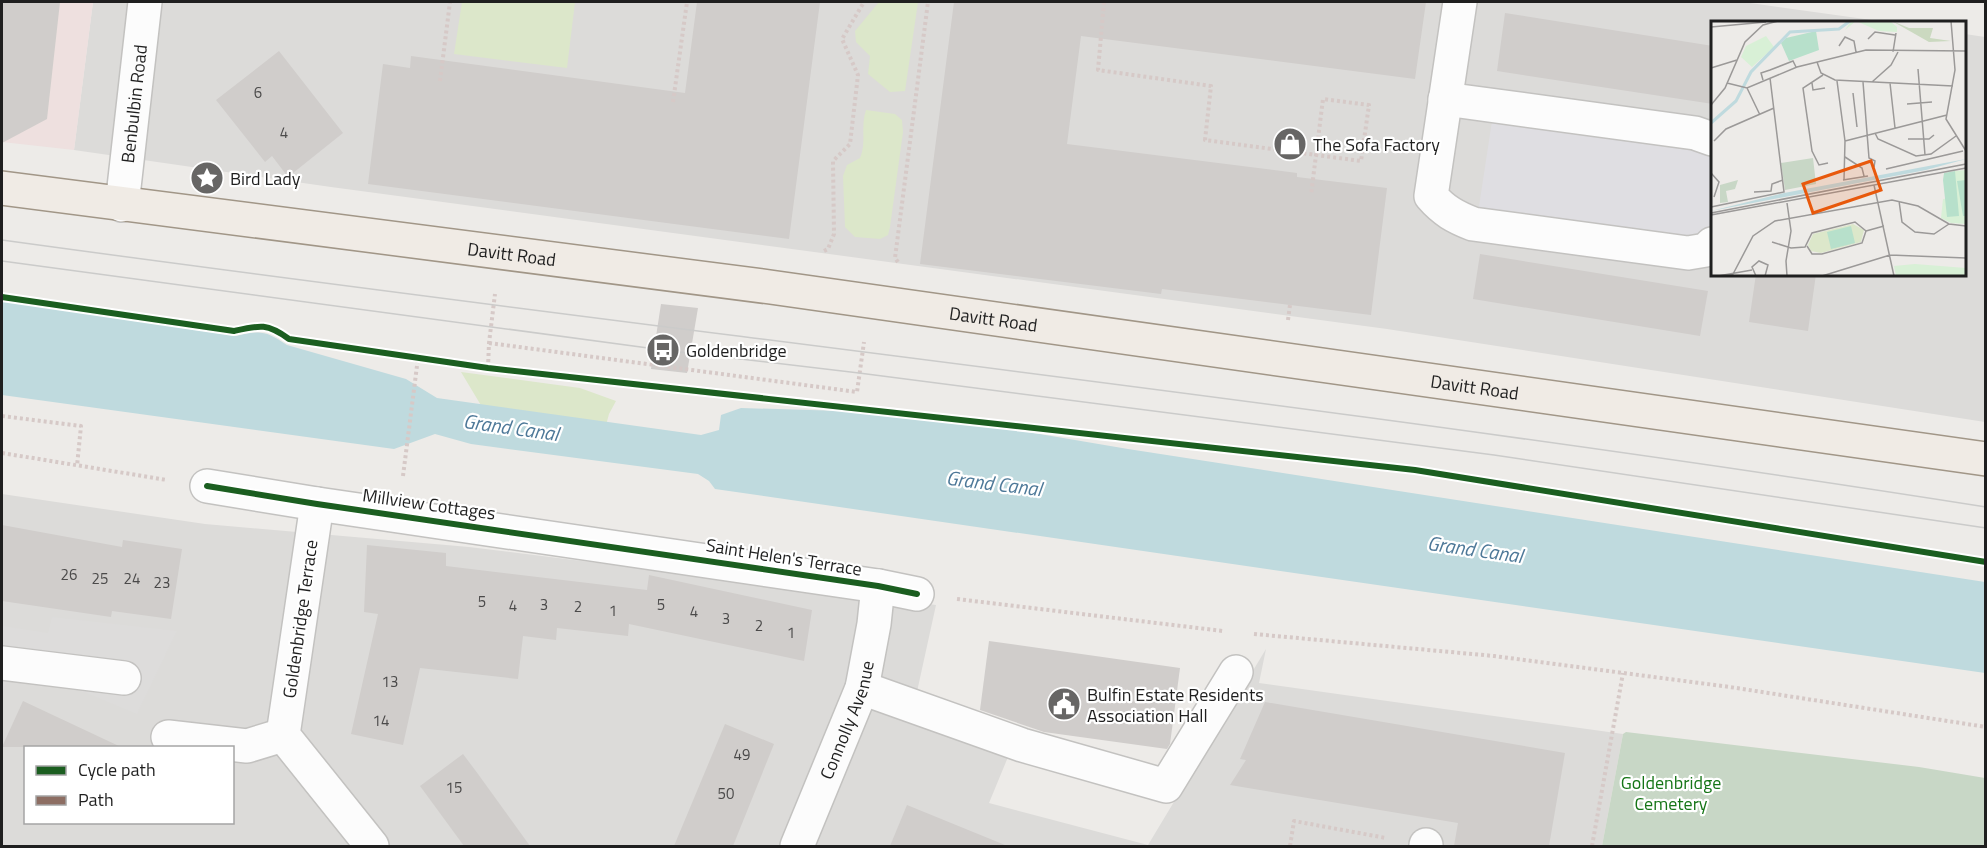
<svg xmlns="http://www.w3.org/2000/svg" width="1987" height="848" font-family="'Titillium Web',sans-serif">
<rect width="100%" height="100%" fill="#edebe8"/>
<g fill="#dcdbd9" fill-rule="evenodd">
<polygon points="93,2 1743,2 1886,22 1712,22 1712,274 1964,274 1965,34 1985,37 1985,422 1387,329 331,187 74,150"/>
<path d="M2 494 205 524 469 547 936 605 911 719 1008 757 989 803 1148 845 1266 649 1259 683 1623 734 1602 846H2ZM26 748H232V822H26Z"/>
</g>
<polygon fill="#eee0df" points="2,2 93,2 74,150 2,142"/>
<g fill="#dce7ca">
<polygon points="462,2 575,2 567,68 454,54"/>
<polygon points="879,2 918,2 905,91 890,92 868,74 870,56 856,42 855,31"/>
<path d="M866 110 895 114 902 120 903 132 890 227 888 235 880 239 855 237 845 227 843 176 847 165 860 158C867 143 860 127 866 110Z"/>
<polygon points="461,372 580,388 616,401 609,414 605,429 485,412"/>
</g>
<polygon fill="#c8d7c6" points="1626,732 1919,767 1985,778 1985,846 1602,846 1623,734"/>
<polygon fill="#dddcdb" points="52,617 177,631 137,714 36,672 11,670 2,695 2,626 48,633"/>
<polygon fill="#dfdee2" points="1492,121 1701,152 1710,155 1712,159 1712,226 1704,236 1695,239 1478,213"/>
<path fill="#bfdade" d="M2 301 236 336C261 330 266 331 287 345L406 379 437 398 701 435 719 430 721 415 741 408 842 411 974 423 1128 449 1985 582V673L715 489 709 481 698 474 471 444 435 434 394 449 2 395Z"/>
<g fill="#d0cdcb">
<polygon points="2,2 60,2 47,119 2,143"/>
<polygon points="697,2 820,2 789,239 368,184 383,64 410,68 411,56 685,93"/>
<polygon points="954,2 1426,2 1415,79 1081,36 1067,144 1297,173 1297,177 1387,188 1371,315 1162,289 1161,294 920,264"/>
<polygon points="1505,13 1713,46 1713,104 1497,71"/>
<polygon points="279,51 343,133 288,177 272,156 265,162 216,100"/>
<polygon points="1480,254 1708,291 1700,336 1473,299"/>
<polygon points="1756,274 1816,274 1808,331 1749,322"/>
<polygon points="661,304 698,308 687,373 651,369"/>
<polygon points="2,525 122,547 123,540 182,549 171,619 112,611 111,617 2,601"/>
<polygon points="367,545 446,553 446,566 647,590 649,575 812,610 804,661 629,624 628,636 557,628 556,640 523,636 518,679 420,668 403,745 351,734 378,614 364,612"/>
<polygon points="989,641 1180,668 1170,744 1167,749 1044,732 980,710"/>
<polygon points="23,701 121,747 2,747"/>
<polygon points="1265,702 1565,753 1549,846 1454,846 1458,823 1230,785 1246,760 1240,759"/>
<polygon points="725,724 774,744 733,846 674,846"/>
<polygon points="463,754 478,774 530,846 464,846 420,786"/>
<polygon points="907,805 1005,845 1005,846 890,846"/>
</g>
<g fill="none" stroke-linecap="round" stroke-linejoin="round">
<defs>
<g id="minor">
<path d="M1460 2 1431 196C1444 211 1455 217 1473 224L1688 253 1706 250 1712 244"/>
<polyline points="1445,99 1695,133 1712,139"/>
<path id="s1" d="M122 205 145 2"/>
<polyline points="207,486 317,504 878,586 917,594"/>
<polyline points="317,504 283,735 372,846"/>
<polyline points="2,663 124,678"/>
<polyline points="862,688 1022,745 1166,786 1236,672"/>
<polyline points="168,737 247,746 283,735"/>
<path id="s2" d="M797 846 862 688 874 624 878 586"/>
<polyline points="1426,846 1426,845"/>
</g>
<g id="major">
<path id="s3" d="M2 188 770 287 1986 459"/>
</g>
</defs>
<use href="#minor" stroke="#c3c2c0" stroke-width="36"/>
<use href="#major" stroke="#a19687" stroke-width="36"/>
<g stroke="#d6c9c7" stroke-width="4" stroke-dasharray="3 3" stroke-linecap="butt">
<polyline points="1104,2 1098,70 1211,86 1205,140 1361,161 1369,105 1323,99 1311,195"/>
<polyline points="440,81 450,2"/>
<polyline points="673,102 687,2"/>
<polyline points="824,251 828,249 834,234 833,161 850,144 858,75 842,39 864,2"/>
<polyline points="898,262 895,258 928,2"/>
<polyline points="1288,320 1290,305"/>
<polyline points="489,343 857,392 864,342"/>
<polyline points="488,368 489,343 495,294"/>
<polyline points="2,416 81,426 77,466"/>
<polyline points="2,453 167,480"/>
<polyline points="403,476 418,358"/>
<polyline points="957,599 1223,631"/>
<polyline points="1254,634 1494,656 1730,687 1986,727"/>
<polyline points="1290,846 1294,821 1386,838"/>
<polyline points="1592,846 1623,673"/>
</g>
<use href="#minor" stroke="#fcfcfc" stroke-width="33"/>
<use href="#major" stroke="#f0ebe5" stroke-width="33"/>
<g stroke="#cbcbca" stroke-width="1.5">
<path d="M2 240C663 331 1326 403 1986 507"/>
<polyline points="2,261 663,350 859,373 1494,455 1986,528"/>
</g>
<polyline stroke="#8d6e63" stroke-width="4.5" stroke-dasharray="9 4.5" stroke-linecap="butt" points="1426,846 1426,845"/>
<defs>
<g id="cycleway">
<path d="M2 297 234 331C260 325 267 323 289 339L488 368 1415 470 1986 562"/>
<polyline points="207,486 317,504 878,586 917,594"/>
</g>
</defs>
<use href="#cycleway" stroke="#fff" stroke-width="10"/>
<use href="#cycleway" stroke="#1b5e20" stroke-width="6"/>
</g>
<defs>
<symbol id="shop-disc" viewBox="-11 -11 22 22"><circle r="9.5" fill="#676665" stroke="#fff"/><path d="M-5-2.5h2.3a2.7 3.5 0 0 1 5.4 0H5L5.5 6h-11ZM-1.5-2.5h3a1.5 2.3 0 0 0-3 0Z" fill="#fff"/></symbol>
<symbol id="sight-disc" viewBox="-11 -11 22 22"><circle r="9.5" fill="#676665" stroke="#fff"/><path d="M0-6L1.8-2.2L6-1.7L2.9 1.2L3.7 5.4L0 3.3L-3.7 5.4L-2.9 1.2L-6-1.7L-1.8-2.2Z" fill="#fff"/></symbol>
<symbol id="bus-disc" viewBox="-11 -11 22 22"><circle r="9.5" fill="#676665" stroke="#fff"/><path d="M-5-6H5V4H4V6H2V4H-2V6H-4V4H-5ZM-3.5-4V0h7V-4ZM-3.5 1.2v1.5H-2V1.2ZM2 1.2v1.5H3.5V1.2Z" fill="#fff"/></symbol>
<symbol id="civic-disc" viewBox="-11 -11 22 22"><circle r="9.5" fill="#676665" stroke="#fff"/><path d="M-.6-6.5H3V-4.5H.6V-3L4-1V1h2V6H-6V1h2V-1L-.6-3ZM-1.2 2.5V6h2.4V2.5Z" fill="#fff"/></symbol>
</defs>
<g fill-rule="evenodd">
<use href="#shop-disc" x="1271" y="125" width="38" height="38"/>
<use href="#sight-disc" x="188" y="159" width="38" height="38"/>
<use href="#bus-disc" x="644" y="331" width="38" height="38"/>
<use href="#civic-disc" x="1045" y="685" width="38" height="38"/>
</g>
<g text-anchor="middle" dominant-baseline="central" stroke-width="4.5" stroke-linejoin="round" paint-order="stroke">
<g font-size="15" fill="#4b4a4a">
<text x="258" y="92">6</text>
<text x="284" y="132">4</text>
<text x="69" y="574">26</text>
<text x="100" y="578">25</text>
<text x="132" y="578">24</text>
<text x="162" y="582">23</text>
<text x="482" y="601">5</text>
<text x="544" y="604">3</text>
<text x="661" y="604">5</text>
<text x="513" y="605">4</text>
<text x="578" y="606">2</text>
<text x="613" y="610">1</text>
<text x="694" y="611">4</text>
<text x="726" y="618">3</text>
<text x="759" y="625">2</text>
<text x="791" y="632">1</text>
<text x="390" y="681">13</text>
<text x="381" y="720">14</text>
<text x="742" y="754">49</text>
<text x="454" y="787">15</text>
<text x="726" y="793">50</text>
</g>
<g font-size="18" fill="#1f1f1f" stroke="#fff">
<text stroke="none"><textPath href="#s1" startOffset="102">Benbulbin Road</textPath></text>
<text stroke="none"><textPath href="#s3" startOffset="514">Davitt Road</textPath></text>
<text stroke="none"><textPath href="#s3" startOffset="1000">Davitt Road</textPath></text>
<text stroke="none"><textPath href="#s3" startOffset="1486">Davitt Road</textPath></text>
<text transform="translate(429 504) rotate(8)">Millview Cottages</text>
<text transform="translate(784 557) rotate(9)">Saint Helen's Terrace</text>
<text transform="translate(300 619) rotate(-82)">Goldenbridge Terrace</text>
<text stroke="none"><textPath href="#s2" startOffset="136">Connolly Avenue</textPath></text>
</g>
<g font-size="18" fill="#1f1f1f" stroke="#fff" text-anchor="start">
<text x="1313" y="144">The Sofa Factory</text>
<text x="230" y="178">Bird Lady</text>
<text x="686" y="350">Goldenbridge</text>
<text x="1087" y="694">Bulfin Estate Residents<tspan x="1087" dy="21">Association Hall</tspan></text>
</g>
<g font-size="18" fill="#157516" stroke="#fff">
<text x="1671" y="782">Goldenbridge<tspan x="1671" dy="21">Cemetery</tspan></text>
</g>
<g font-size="20" font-style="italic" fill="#4d7898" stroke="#fff">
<text transform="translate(511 427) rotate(8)">Grand Canal</text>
<text transform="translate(994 483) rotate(7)">Grand Canal</text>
<text transform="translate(1475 549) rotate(8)">Grand Canal</text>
</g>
</g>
<g transform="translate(1711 21)">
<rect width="255" height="255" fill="#edebe8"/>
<path d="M142 203 153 209 150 221 110 232 100 230 97 224 102 213Z" fill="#dce7ca"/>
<path d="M181 0 198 7H222L219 17 240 20 218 21Z" fill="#cbd9c0"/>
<path d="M102 137 105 163 74 169 70 142ZM27 159 24 168 15 170 17 181 9 182V164Z" fill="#c8d7c6"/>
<path d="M140 0H179L186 6V11L168 10 145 0 134 9ZM55 15 63 26 41 46 30 36 35 25ZM255 149V203L240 202 230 197 232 178 244 177V150ZM204 243 255 247V255H185L183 245Z" fill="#d8f0d6"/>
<path d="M105 10 108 29 78 40 70 22 75 17ZM244 150 248 195 236 196 232 159 233 152ZM255 159V195H252L246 160ZM140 205 144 222 120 228 116 211Z" fill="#b7e0cb"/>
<path d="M255 138 215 149 0 190 73 172Z" fill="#bfdade"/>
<path fill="none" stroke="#bfdade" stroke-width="3" d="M0 102 25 80 40 51 79 11 128 8 139 0"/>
<path fill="none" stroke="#9b9998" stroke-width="1.5" d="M240 0 244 49 235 98 255 130M0 6 55 1M157 18 164 11 184 14M128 25 134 16 143 20 145 31M182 31 185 12M106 41 110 52 124 59 242 65M0 47 26 39M207 48 214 134M112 54 92 67 101 130 108 144 117 142M52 59 50 52 59 49 82 40 85 46M126 60 134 120 133 159M152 61 158 137 164 140 163 146M161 61 180 44 187 31M16 62 36 67 86 46 155 29 255 30M101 62 102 69 114 67M179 62 184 107M36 67 49 94M142 72 146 106M196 83 221 81M0 84 14 67 34 21 52 4 67 0M164 112 167 118 205 135 220 133 245 115M197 118H218L223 114M3 120 15 108 63 87M134 120 236 94M134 136 151 147 153 155M175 148 252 130M0 152 8 161 3 176M132 159 157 155M163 164 183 255M43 171 60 170 61 163 72 159M188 180 191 201 204 211 223 213 238 203M76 182 80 210 75 240 76 255M0 186 73 171 59 57M0 192 255 143M0 194 255 147M155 210 173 205M61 221 80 227 94 226 101 212 144 201 155 210 151 222 111 233H101L96 225M7 255 41 249M21 255 42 215 64 200 181 179 207 185 238 203 255 205M45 255 41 246 48 240 57 244 54 255M111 255 179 234 255 237"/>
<path fill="#e8590c" fill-opacity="0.15" stroke="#e8590c" stroke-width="3" d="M160 140 170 169 102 192 92 163Z"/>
<rect width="255" height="255" fill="none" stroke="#1f1f1f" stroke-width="3"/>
</g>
<rect width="1987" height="848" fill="none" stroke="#1f1f1f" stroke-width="6"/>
<rect x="24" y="746" width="210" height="78" fill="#ffffff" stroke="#a5a5a5" stroke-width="1.5"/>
<rect x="36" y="766" width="30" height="9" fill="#1b5e20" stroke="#a5a5a5" stroke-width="1.5"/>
<text x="78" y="776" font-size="18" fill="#1f1f1f">Cycle path</text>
<rect x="36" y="796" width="30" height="9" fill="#8d6e63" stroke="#a5a5a5" stroke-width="1.5"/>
<text x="78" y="806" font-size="18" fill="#1f1f1f">Path</text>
</svg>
